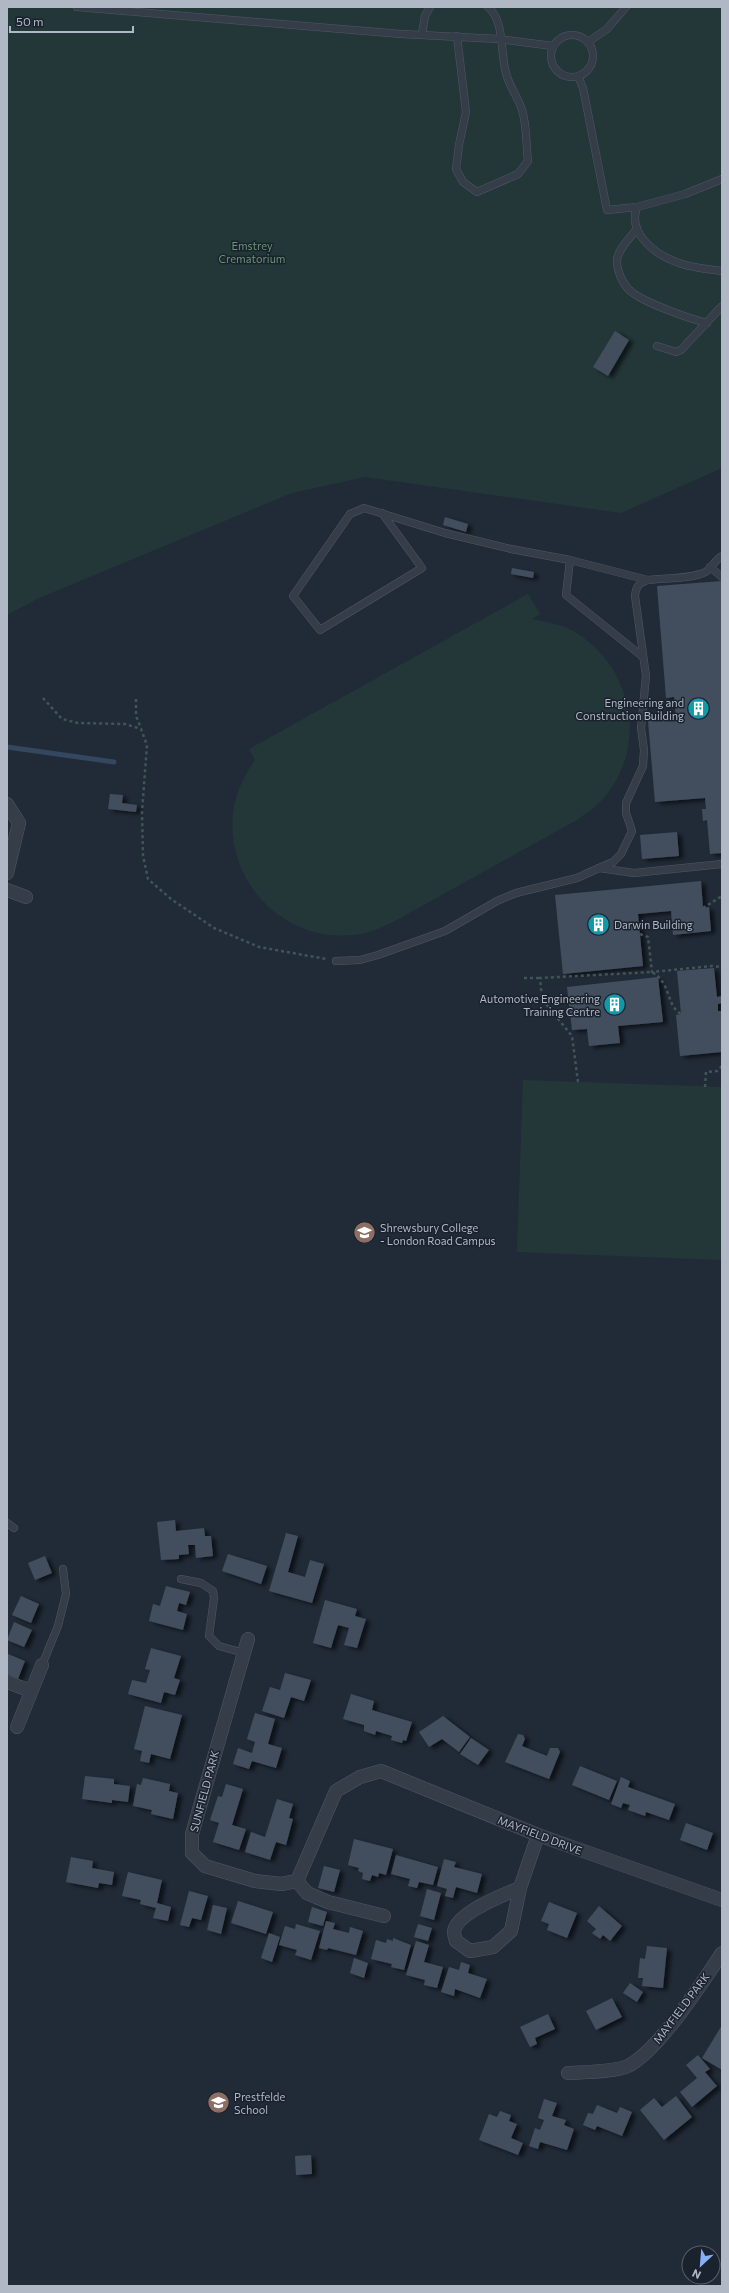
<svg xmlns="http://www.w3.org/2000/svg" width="729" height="2293" font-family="Commissioner,sans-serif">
<defs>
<filter id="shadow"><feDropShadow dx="4.5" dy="2.5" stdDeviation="2" flood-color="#0009"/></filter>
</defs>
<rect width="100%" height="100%" fill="#212b38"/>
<g fill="#233739">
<polygon points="7,7 722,7 722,468 621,513 365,477 292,493 39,598 7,615"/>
<path d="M528 594 540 614 532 619C546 622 560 624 573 631 630 664 649 740 607 794 599 805 587 813 575 821L393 922C380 928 367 934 352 935 277 942 217 871 236 798 240 784 247 772 255 760L249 749Z"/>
<polygon points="523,1080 722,1087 722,1260 517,1252"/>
</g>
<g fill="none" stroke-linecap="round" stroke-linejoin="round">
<polyline stroke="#35465f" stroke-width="5" points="7,747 114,762"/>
</g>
<g fill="#434e5d" filter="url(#shadow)">
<polygon points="615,331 629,340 608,376 593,367"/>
<polygon points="445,517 468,524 466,532 443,525"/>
<polygon points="512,568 534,572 533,578 511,574"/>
<polygon points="722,581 722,853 710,854 707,820 703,821 702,809 706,809 705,798 655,802 648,721 676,718 674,697 666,698 657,586"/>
<polygon points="110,794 123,795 122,803 137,805 136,812 108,809"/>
<polygon points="677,832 679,856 642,859 640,835"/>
<polygon points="701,881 703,908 709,907 711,931 673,935 671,911 638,914 643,966 563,974 555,895"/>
<polygon points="714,968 717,997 722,996 722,1003 718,1004 718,1011 722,1011 722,1052 680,1056 676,1015 681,1014 677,971"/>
<polygon points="658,977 663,1022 618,1026 620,1043 589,1046 587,1029 572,1030 567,987"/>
<polygon points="175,1520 176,1531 204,1528 205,1536 211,1536 213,1556 196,1558 195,1545 188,1545 189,1554 179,1555 179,1559 161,1560 157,1522"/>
<polygon points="286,1533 298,1536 288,1572 305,1577 310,1560 324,1564 312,1603 269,1591"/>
<polygon points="228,1554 267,1566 261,1584 222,1571"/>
<polygon points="45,1556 52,1573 35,1580 28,1563"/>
<polygon points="166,1586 190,1592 186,1605 179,1603 177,1611 187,1614 183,1630 149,1621 153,1604 160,1606"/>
<polygon points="21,1596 39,1604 31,1623 12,1615"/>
<polygon points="325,1600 357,1609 355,1616 366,1619 357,1648 344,1645 349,1628 338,1625 331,1648 313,1643"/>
<polygon points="14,1622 32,1630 24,1647 7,1640"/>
<polygon points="151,1648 181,1656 174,1678 180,1680 175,1695 164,1692 161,1703 128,1694 132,1680 146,1683 150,1670 145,1669"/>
<polygon points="8,1654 25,1661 18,1679 7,1674"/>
<polygon points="285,1673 311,1680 304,1701 291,1697 284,1718 262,1711 270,1687 280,1690"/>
<polygon points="351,1694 374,1701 372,1710 412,1722 406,1741 403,1740 402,1743 391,1740 392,1736 376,1731 375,1735 364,1731 364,1725 343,1719"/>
<polygon points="145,1706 182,1715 170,1759 151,1754 149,1763 140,1761 142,1751 134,1749"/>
<polygon points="255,1713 275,1719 268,1744 282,1748 276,1768 252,1761 249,1769 233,1764 238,1748 252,1753 255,1742 247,1739"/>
<polygon points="443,1716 470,1737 459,1752 442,1739 429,1747 419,1732"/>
<polygon points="518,1734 523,1735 525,1739 522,1746 547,1756 550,1748 558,1748 560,1752 549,1779 505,1762"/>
<polygon points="471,1738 489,1750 478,1765 460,1754"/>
<polygon points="580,1766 617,1781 609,1800 572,1785"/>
<polygon points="85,1776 114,1779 114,1784 130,1786 128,1802 112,1800 112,1803 82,1799"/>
<polygon points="621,1777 630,1781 628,1787 675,1804 669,1820 646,1812 645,1816 628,1810 630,1805 623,1803 621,1808 611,1804"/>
<polygon points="143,1778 170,1784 169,1791 178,1793 173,1819 151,1814 152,1810 133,1806 137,1784 141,1785"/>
<polygon points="226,1784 243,1789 232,1825 246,1829 239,1850 213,1842 219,1823 210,1820 218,1796 222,1797"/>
<polygon points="277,1799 293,1804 289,1818 293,1819 286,1845 276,1842 270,1860 245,1852 251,1832 265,1837"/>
<polygon points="686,1823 713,1833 707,1850 680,1840"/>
<polygon points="354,1839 393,1849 386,1875 379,1873 378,1877 372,1875 370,1881 362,1879 363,1873 358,1871 359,1868 348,1865"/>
<polygon points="396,1855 438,1867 433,1885 419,1882 417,1888 408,1886 410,1879 391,1874"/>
<polygon points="71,1857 93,1861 92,1868 114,1872 112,1885 99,1883 98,1888 66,1882"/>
<polygon points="444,1859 456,1862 454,1867 482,1874 477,1893 456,1887 453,1898 445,1896 447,1889 437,1886"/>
<polygon points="324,1866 340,1870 334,1892 318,1888"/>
<polygon points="128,1872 162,1880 157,1903 171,1907 168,1921 153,1918 156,1908 140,1904 141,1900 122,1896"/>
<polygon points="427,1889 441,1893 434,1920 420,1916"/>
<polygon points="189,1891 208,1896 201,1920 192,1918 189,1927 180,1925"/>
<polygon points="238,1901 273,1912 266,1934 231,1923"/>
<polygon points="549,1902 577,1913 567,1938 547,1930 549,1924 541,1921"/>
<polygon points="213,1905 227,1908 221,1934 207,1930"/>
<polygon points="599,1906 622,1926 610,1941 603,1935 600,1939 592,1933 596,1929 587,1921"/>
<polygon points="312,1907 327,1912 323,1926 308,1922"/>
<polygon points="326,1921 335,1923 333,1929 349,1933 350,1927 363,1931 356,1955 328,1948 327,1950 319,1948"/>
<polygon points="296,1924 320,1931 311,1960 295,1955 297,1950 279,1945 285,1926 295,1929"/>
<polygon points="418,1924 432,1928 428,1941 414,1937"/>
<polygon points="269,1933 280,1937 272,1962 261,1958"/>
<polygon points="393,1938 411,1945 404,1970 391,1967 392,1964 371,1959 376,1940 386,1943 387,1939 393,1941"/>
<polygon points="416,1941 429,1945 424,1962 443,1967 437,1988 424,1985 425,1980 406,1975"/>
<polygon points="647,1946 667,1948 663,1988 642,1986 643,1978 638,1978 640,1958 645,1959"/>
<polygon points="354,1958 368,1963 364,1978 350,1973"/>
<polygon points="461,1962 470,1965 468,1973 487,1979 480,1998 455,1989 454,1996 441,1992 449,1967 459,1970"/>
<polygon points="630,1983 643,1992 637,2002 623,1993"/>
<polygon points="612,1998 622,2017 596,2030 586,2011"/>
<polygon points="548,2014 555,2029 535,2038 537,2044 530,2047 520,2027"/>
<polygon points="722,2025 722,2070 702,2058"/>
<polygon points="698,2055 710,2069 705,2072 717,2086 692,2107 680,2092 697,2078 686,2065"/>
<polygon points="676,2096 692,2117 664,2140 640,2110 654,2098 662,2107"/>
<polygon points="544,2099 557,2103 552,2116 566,2120 564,2125 574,2129 567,2150 540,2142 538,2149 529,2146 535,2128 540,2130 544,2120 538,2118"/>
<polygon points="597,2105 617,2113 620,2107 632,2112 622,2136 597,2126 595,2130 583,2125 588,2113 593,2114"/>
<polygon points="500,2111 511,2115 509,2121 517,2124 511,2138 523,2143 518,2155 479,2140 489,2114 497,2117"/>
<polygon points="311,2155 312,2174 296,2175 295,2156"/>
</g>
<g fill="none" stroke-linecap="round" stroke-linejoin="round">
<defs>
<g id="lane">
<polyline points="77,7 401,34 499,39 553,46"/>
<polyline points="422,34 425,16 430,7"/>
<circle cx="572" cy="56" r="21"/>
<path d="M457 36 466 112 459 145 456 169 463 182 477 192 518 174 528 161C526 145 527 125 522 110 518 97 509 86 506 73 500 53 505 21 488 7"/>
<polyline points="588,42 607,29 626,7"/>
<polyline points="578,76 583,88 607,210 637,207"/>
<path d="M722 179 685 194 637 207C627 234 656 255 679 263 692 268 708 269 722 271"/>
<path d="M636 230C630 238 617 250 617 261 617 272 624 287 633 293 646 303 690 319 707 323"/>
<polyline points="657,346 676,352 681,350 722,306"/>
<polyline points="382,513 422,568 320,630 293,596 350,514 364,508 445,533 511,549 570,560"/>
<polyline points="710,567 722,577"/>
<polyline points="643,657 566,595 570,560 648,580"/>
<polyline points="599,868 634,873 722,864"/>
<path d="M336 961 360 960 378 955 445 931 497 901 516 893 577 878 599 868 613 862 621 854 632 831 626 813V803L643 766 644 750 641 728 646 676 635 596C636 586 639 583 648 580 662 578 696 579 707 571 713 566 715 560 722 556"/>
<polyline points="7,1523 14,1528"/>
<polyline points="181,1579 201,1583 213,1591 214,1598 209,1636 219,1646 244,1653"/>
<polyline points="42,1665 58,1626 66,1594 63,1569"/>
</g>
<g id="street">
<polyline points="7,804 19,823 7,873"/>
<polyline points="7,890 26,897"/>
<polyline points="248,1639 192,1834 192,1853 205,1866 255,1881 281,1884 297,1881 336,1791 360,1777 381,1771 538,1835 722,1900"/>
<polyline points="7,1682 31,1691"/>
<polyline points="17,1727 42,1665"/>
<polyline points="297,1881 307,1893 328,1902 384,1916"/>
<path d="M520 1888C503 1895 458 1912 454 1931 454 1934 455 1938 456 1941L470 1951 493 1947 511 1931 520 1888 538 1835"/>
<path d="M568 2073C583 2072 615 2072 628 2066 659 2050 702 1983 722 1953"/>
</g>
</defs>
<use href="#lane" stroke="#505863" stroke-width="8"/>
<use href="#street" stroke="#505863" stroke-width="14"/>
<g stroke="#415456" stroke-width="2.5" stroke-dasharray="3 3" stroke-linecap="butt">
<polyline points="43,698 62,719 78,723 125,724 141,729 147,745 142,812 143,856 148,879 171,899 214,928 259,947 326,959"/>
<polyline points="136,699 136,716 141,728"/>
<polyline points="703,908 722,896"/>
<polyline points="640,934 648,937 652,972 712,966 722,967"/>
<polyline points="524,978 540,978"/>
<path d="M578 1082 572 1036 542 999 540 978 652 972C672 984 665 1004 681 1014"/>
<polyline points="705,1087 706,1072 717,1071 722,1066"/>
</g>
<use href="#lane" stroke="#353d49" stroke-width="7"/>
<use href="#street" stroke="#353d49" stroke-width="13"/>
</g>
<defs>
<symbol id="building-disc" viewBox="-11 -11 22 22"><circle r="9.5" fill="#0f9aa8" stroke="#1a222d"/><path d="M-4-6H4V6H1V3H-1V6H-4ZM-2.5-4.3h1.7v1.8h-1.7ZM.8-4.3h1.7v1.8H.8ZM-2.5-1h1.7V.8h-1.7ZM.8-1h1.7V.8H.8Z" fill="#fff"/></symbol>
<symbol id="university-disc" viewBox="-11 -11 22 22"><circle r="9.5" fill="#8d6e63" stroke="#1a222d"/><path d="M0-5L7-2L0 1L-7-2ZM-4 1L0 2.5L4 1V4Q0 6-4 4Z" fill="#fff"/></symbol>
<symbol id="school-disc" viewBox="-11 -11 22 22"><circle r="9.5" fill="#8d6e63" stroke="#1a222d"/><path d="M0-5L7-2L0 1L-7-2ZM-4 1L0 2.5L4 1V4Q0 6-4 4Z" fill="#fff"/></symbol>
</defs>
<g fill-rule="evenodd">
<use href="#building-disc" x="686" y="696" width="25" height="25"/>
<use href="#building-disc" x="586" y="912" width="25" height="25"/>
<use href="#building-disc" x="602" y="992" width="25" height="25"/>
<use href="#university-disc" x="352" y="1220" width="25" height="25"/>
<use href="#school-disc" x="206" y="2090" width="25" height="25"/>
</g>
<g text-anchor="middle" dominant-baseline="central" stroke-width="3" stroke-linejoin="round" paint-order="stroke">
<g font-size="11" fill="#689572" stroke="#1a222d">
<text x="252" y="245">Emstrey<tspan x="252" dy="13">Crematorium</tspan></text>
</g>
<g font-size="11" fill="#b0b8c5" stroke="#1a222d" text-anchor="start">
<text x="684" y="702" text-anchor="end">Engineering and<tspan x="684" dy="13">Construction Building</tspan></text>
<text x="614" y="924">Darwin Building</text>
<text x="600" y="998" text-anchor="end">Automotive Engineering<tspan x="600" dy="13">Training Centre</tspan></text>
<text x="380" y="1227">Shrewsbury College<tspan x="380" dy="13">- London Road Campus</tspan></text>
<text x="234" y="2096">Prestfelde<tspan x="234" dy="13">School</tspan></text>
</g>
<g font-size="11" fill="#b0b8c5" stroke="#1a222d">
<text transform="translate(204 1791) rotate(-75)">SUNFIELD PARK</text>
<text transform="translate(540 1835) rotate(21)">MAYFIELD DRIVE</text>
<text transform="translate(681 2008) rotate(-53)">MAYFIELD PARK</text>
</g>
</g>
<rect width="729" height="2293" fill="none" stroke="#b0b8c5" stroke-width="16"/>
<g transform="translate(701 2265) rotate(206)"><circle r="19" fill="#1a222d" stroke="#565e6a"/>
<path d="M0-3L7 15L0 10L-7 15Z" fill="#85b0f5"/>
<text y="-6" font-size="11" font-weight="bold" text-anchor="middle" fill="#b0b8c5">N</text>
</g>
<path d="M10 26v6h123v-6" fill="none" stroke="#b0b8c5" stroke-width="2"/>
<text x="16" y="26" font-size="12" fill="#b0b8c5" stroke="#1a222d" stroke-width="3" paint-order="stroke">50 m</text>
</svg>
